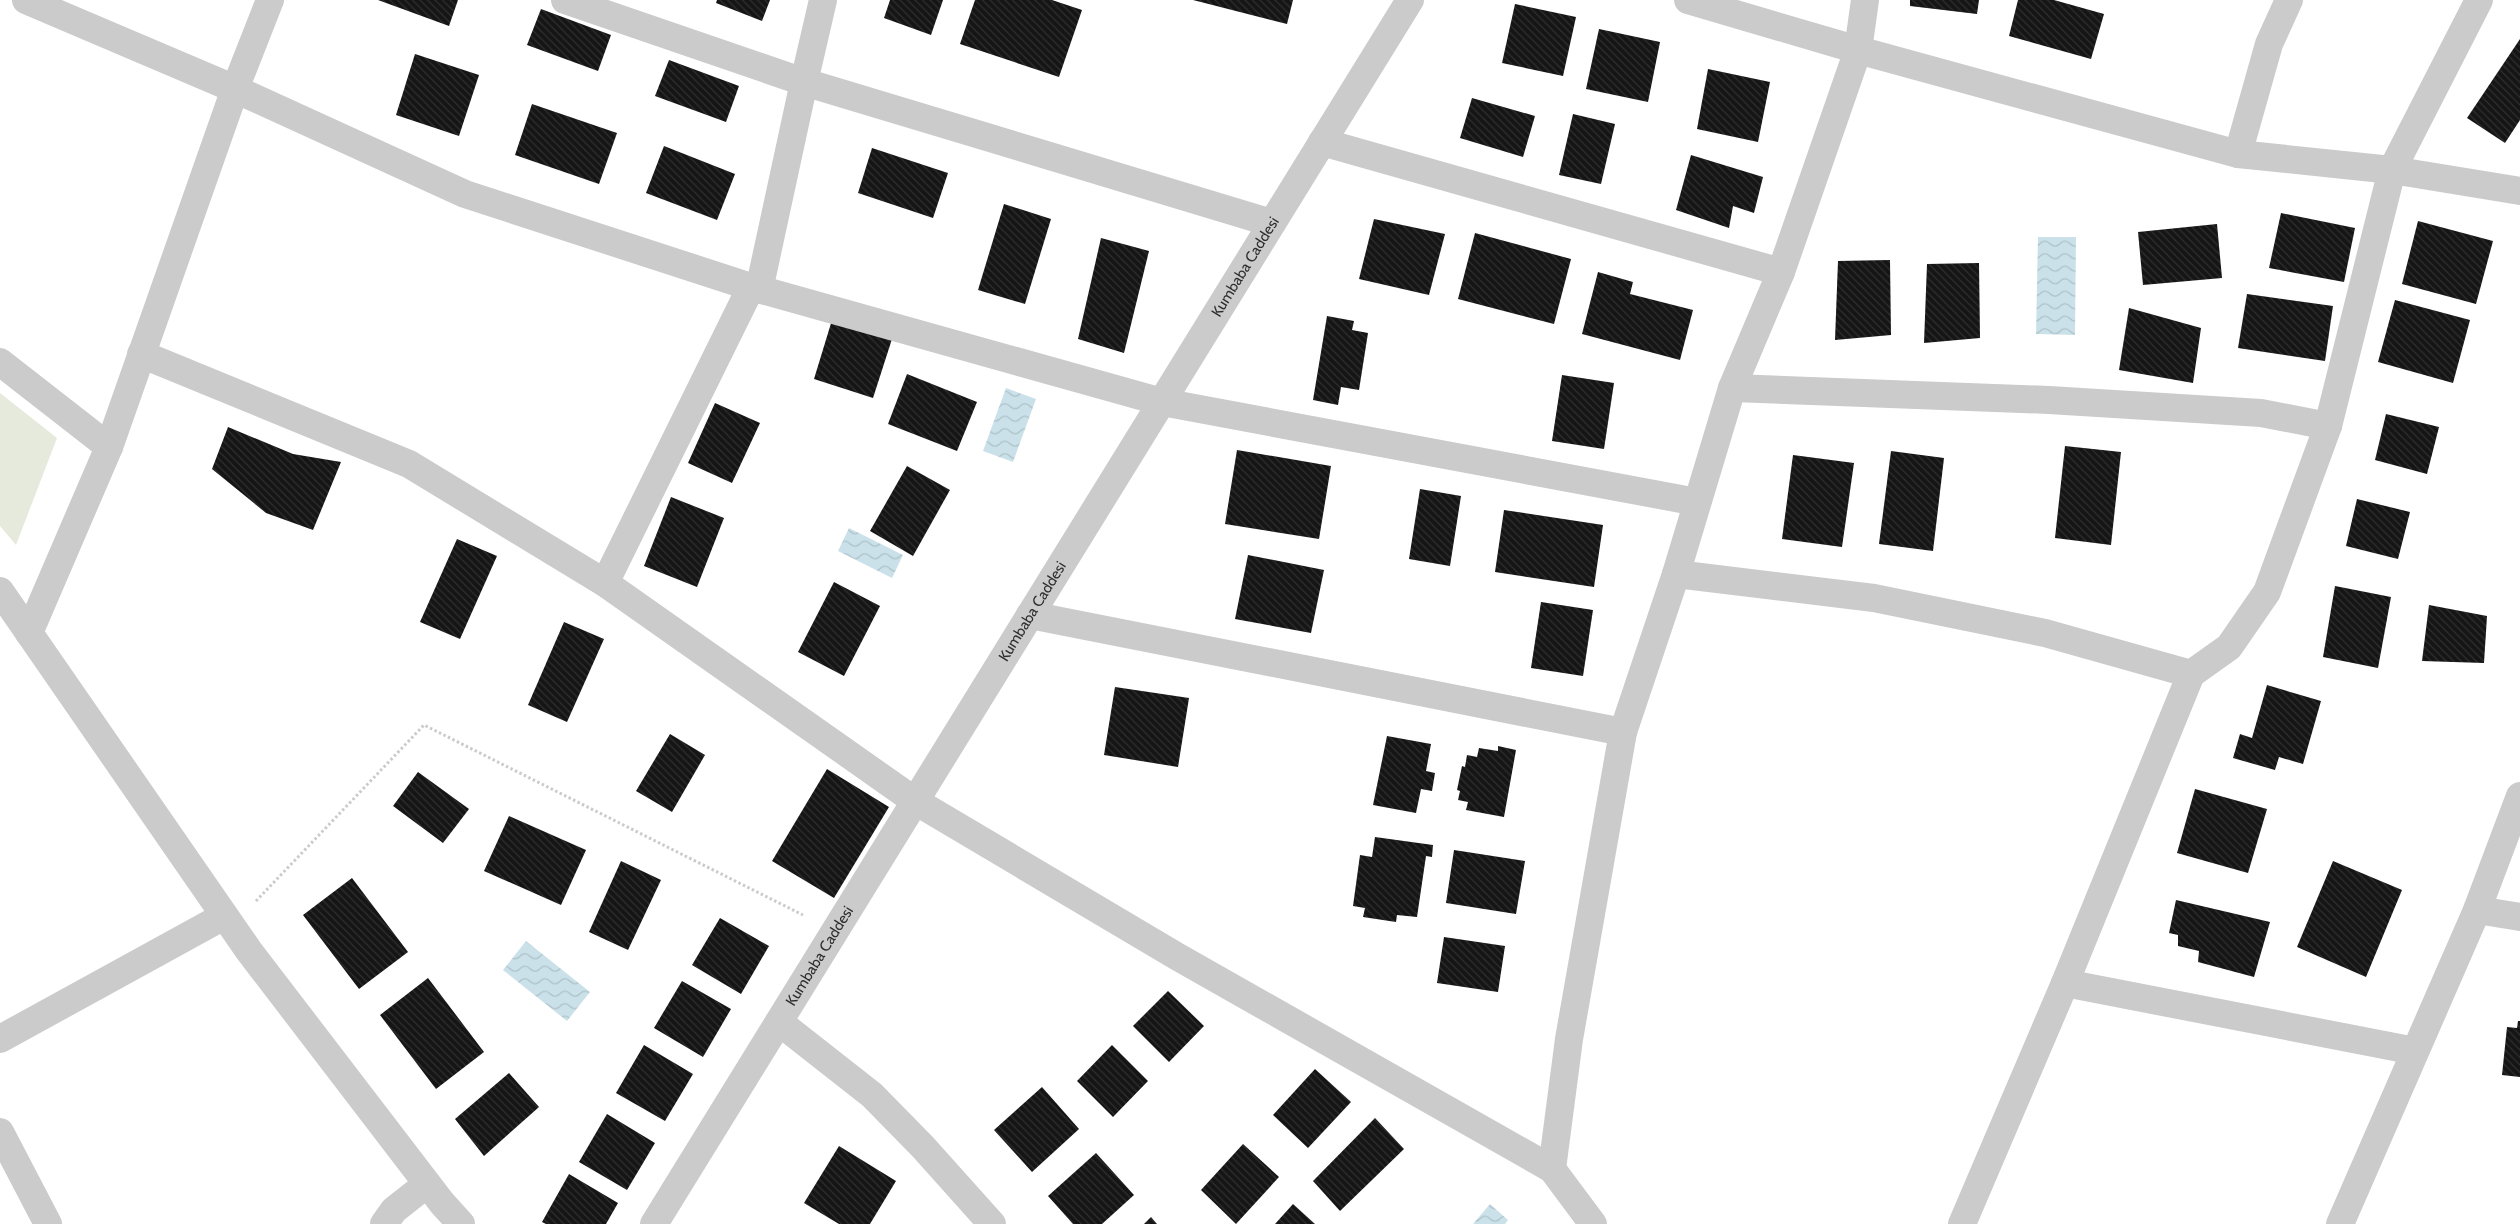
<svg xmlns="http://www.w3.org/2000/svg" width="2520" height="1224" font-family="Cabin,sans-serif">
<defs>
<pattern id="water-waves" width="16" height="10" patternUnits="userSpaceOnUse" patternTransform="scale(1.25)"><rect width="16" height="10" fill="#cae1e9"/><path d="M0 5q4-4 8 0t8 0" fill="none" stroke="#aec1c8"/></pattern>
<pattern id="building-back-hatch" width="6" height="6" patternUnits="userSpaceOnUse" patternTransform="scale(1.25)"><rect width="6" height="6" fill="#151515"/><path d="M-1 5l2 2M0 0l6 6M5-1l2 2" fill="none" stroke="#2f2f2f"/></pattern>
</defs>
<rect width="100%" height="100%" fill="#fff"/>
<polygon fill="#e6eadd" points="0,393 57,438 16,545 0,526"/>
<g fill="url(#water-waves)">
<polygon points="2038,237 2076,237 2075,335 2036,334"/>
<polygon points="1006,388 1036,399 1013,462 983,451"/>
<polygon points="849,528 903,555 892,578 838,551"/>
<polygon points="526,941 590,992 567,1021 503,970"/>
<polygon points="1490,1204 1508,1220 1505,1224 1473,1224"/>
</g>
<g fill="url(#building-back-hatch)">
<polygon points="378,0 458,0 449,26"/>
<polygon points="717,0 770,0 762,21 716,3"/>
<polygon points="890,0 943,0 931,35 884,18"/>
<polygon points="975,0 1052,0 1082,10 1059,77 960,44"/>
<polygon points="1193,0 1293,0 1287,24"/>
<polygon points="1910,0 1979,0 1977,14 1910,6"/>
<polygon points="2018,0 2054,0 2104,14 2091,59 2009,36"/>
<polygon points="1515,4 1576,17 1563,76 1502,63"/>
<polygon points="541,9 611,35 598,71 527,45"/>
<polygon points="1599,29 1660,42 1648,102 1586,89"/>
<polygon points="2520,39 2520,120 2505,143 2467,118"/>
<polygon points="415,54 479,75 459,136 396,115"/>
<polygon points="669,60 739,86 726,122 655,96"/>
<polygon points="1708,69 1770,82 1758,142 1697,129"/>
<polygon points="1472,98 1535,116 1523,157 1460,138"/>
<polygon points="532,104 617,133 599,184 515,155"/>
<polygon points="1573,114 1615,124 1601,184 1559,175"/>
<polygon points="664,146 735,174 717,220 646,193"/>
<polygon points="872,148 948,173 933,218 858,193"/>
<polygon points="1691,155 1763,177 1754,213 1733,206 1729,228 1676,210"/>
<polygon points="1004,204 1051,219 1025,304 978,290"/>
<polygon points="2281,213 2355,228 2344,282 2269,268"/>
<polygon points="1374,219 1445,234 1429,295 1359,279"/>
<polygon points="2418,221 2493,241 2476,304 2402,284"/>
<polygon points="2217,224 2222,278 2143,285 2138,232"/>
<polygon points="1475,233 1571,259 1554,324 1458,299"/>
<polygon points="1101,238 1149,251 1124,353 1078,339"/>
<polygon points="1890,260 1891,335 1835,340 1838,261"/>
<polygon points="1979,263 1980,338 1924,343 1927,264"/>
<polygon points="1598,272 1633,282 1630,294 1693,310 1680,360 1582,334"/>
<polygon points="2247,294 2333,306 2325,361 2238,348"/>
<polygon points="2395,300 2470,320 2453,383 2378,362"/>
<polygon points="2129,308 2201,328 2193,383 2119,370"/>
<polygon points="1327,316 1354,321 1352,330 1368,333 1359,390 1341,387 1338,405 1313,400"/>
<polygon points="832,320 892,339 873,398 814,379"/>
<polygon points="907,374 977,402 957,451 888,424"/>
<polygon points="1562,375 1614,383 1604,449 1552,441"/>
<polygon points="715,403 760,423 732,483 688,463"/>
<polygon points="2386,414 2439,427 2427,474 2375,460"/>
<polygon points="228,427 293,454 341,462 313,530 266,513 212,469"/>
<polygon points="2065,446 2121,452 2111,545 2055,538"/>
<polygon points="1237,450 1331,466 1319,539 1225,524"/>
<polygon points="1891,451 1944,458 1933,551 1879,544"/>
<polygon points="1793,455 1854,463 1842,547 1782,539"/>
<polygon points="907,466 950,490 913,556 870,531"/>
<polygon points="1420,489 1461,496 1450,566 1409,559"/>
<polygon points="671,497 724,518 697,587 644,566"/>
<polygon points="2357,499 2410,512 2398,559 2346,546"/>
<polygon points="1504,510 1603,525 1594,587 1495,572"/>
<polygon points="457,539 497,556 460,639 420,622"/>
<polygon points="1248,555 1324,570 1311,633 1235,619"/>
<polygon points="834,582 880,606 844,676 798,652"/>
<polygon points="2335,586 2391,597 2378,668 2323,657"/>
<polygon points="1541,602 1593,610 1583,676 1531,668"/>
<polygon points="2429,605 2487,616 2484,663 2422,661"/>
<polygon points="564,622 604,639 567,722 528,705"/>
<polygon points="2267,685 2321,701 2303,764 2279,757 2275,770 2233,758 2240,734 2252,738"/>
<polygon points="1115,687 1189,698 1178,767 1104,755"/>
<polygon points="670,734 705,755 672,812 636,791"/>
<polygon points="1387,736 1431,744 1426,771 1435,773 1432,791 1421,789 1416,813 1373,805"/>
<polygon points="1498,746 1516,750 1504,817 1466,810 1468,802 1458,800 1460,791 1457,790 1462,766 1465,767 1467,755 1477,757 1479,748 1498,751"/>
<polygon points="827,769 889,807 834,898 772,861"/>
<polygon points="418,772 469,809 443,843 393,806"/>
<polygon points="2195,789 2267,809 2248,873 2177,853"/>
<polygon points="509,816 586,850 561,905 484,871"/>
<polygon points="1375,837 1433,845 1432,857 1426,856 1417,917 1397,915 1396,922 1363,917 1365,908 1353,906 1360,855 1372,857"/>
<polygon points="1454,850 1525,861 1516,914 1446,903"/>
<polygon points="621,861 661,880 628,950 589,932"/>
<polygon points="2333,861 2402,890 2366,977 2297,947"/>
<polygon points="352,878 408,952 359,989 303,915"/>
<polygon points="2176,900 2270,922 2254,977 2198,962 2199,951 2178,946 2178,935 2169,933"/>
<polygon points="720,918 769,946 741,994 692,965"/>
<polygon points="1444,937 1505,946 1498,992 1437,983"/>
<polygon points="428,978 484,1052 436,1089 380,1015"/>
<polygon points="682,981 731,1009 703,1057 654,1028"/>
<polygon points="1168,991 1204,1026 1169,1062 1133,1026"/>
<polygon points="2518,1021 2520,1021 2520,1077 2502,1075 2507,1027 2517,1028"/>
<polygon points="644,1045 693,1074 665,1121 616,1093"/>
<polygon points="1112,1045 1148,1081 1113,1117 1077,1081"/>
<polygon points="1315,1069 1351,1102 1308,1148 1273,1115"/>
<polygon points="509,1073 539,1107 484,1156 455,1119"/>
<polygon points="1042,1087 1079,1129 1032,1172 994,1130"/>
<polygon points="607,1114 655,1143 627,1190 579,1162"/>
<polygon points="1375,1118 1404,1149 1340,1211 1313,1181"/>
<polygon points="1243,1144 1279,1177 1236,1224 1201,1190"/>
<polygon points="839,1146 896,1181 870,1224 839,1224 804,1203"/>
<polygon points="1096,1153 1134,1195 1102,1224 1073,1224 1048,1196"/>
<polygon points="569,1174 618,1203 606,1224 546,1224 542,1222"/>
<polygon points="1293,1204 1315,1224 1275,1224"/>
<polygon points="1151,1217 1157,1224 1144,1224"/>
</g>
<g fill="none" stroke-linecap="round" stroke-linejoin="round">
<polyline stroke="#cbcbcb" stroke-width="3" stroke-dasharray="2.5 2.5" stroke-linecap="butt" points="256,901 424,725 803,915"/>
<g stroke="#cbcbcb" stroke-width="28">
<polyline points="26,0 235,89 465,194 751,287 1162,402 1697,502"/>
<polyline points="565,0 804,82 823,0"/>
<polyline points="1688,0 1858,50 2238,154 2392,170 2520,191"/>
<polyline points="1322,142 1781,272"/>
<polyline points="2238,154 2269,44 2289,0"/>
<polyline points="759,290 804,82 1272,223"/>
<polyline points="141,354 409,464 605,583 915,801 1178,957 1552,1169 1593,1224"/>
<polyline points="0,362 109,447"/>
<polyline points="1732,388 2049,400 2261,413 2328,426"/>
<polyline points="1676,574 1874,598 2045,633 2191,674 2065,983 1962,1224"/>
<polyline points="605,583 751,287"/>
<polyline points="0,591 249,951 442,1203 461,1224"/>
<polyline points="1030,615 1623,732"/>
<polyline points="29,633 109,447 235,89 270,0"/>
<polyline points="2191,674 2229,647 2267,592 2328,426 2392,170 2479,0"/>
<polyline points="2477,910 2520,917"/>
<polyline points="2065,983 2415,1051"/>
<polyline points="779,1022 872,1095 923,1147 992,1224"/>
<polyline points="0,1039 224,916"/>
<polyline points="0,1132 48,1224"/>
<polyline points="1552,1169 1569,1039 1623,732 1676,574 1732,388 1781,272 1858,50 1865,0"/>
<polyline points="384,1224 394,1210 427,1184"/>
<path id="s1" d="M654 1224 1410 0"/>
<polyline points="2340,1224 2477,910 2520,796"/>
</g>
</g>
<g text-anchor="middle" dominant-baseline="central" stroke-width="5" stroke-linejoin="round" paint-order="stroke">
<g font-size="15" fill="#2e2e2e" stroke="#fff">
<text stroke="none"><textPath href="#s1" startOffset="1125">Kumbaba Caddesi</textPath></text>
<text stroke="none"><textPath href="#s1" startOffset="720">Kumbaba Caddesi</textPath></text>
<text stroke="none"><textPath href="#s1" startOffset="315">Kumbaba Caddesi</textPath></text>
</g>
</g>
</svg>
